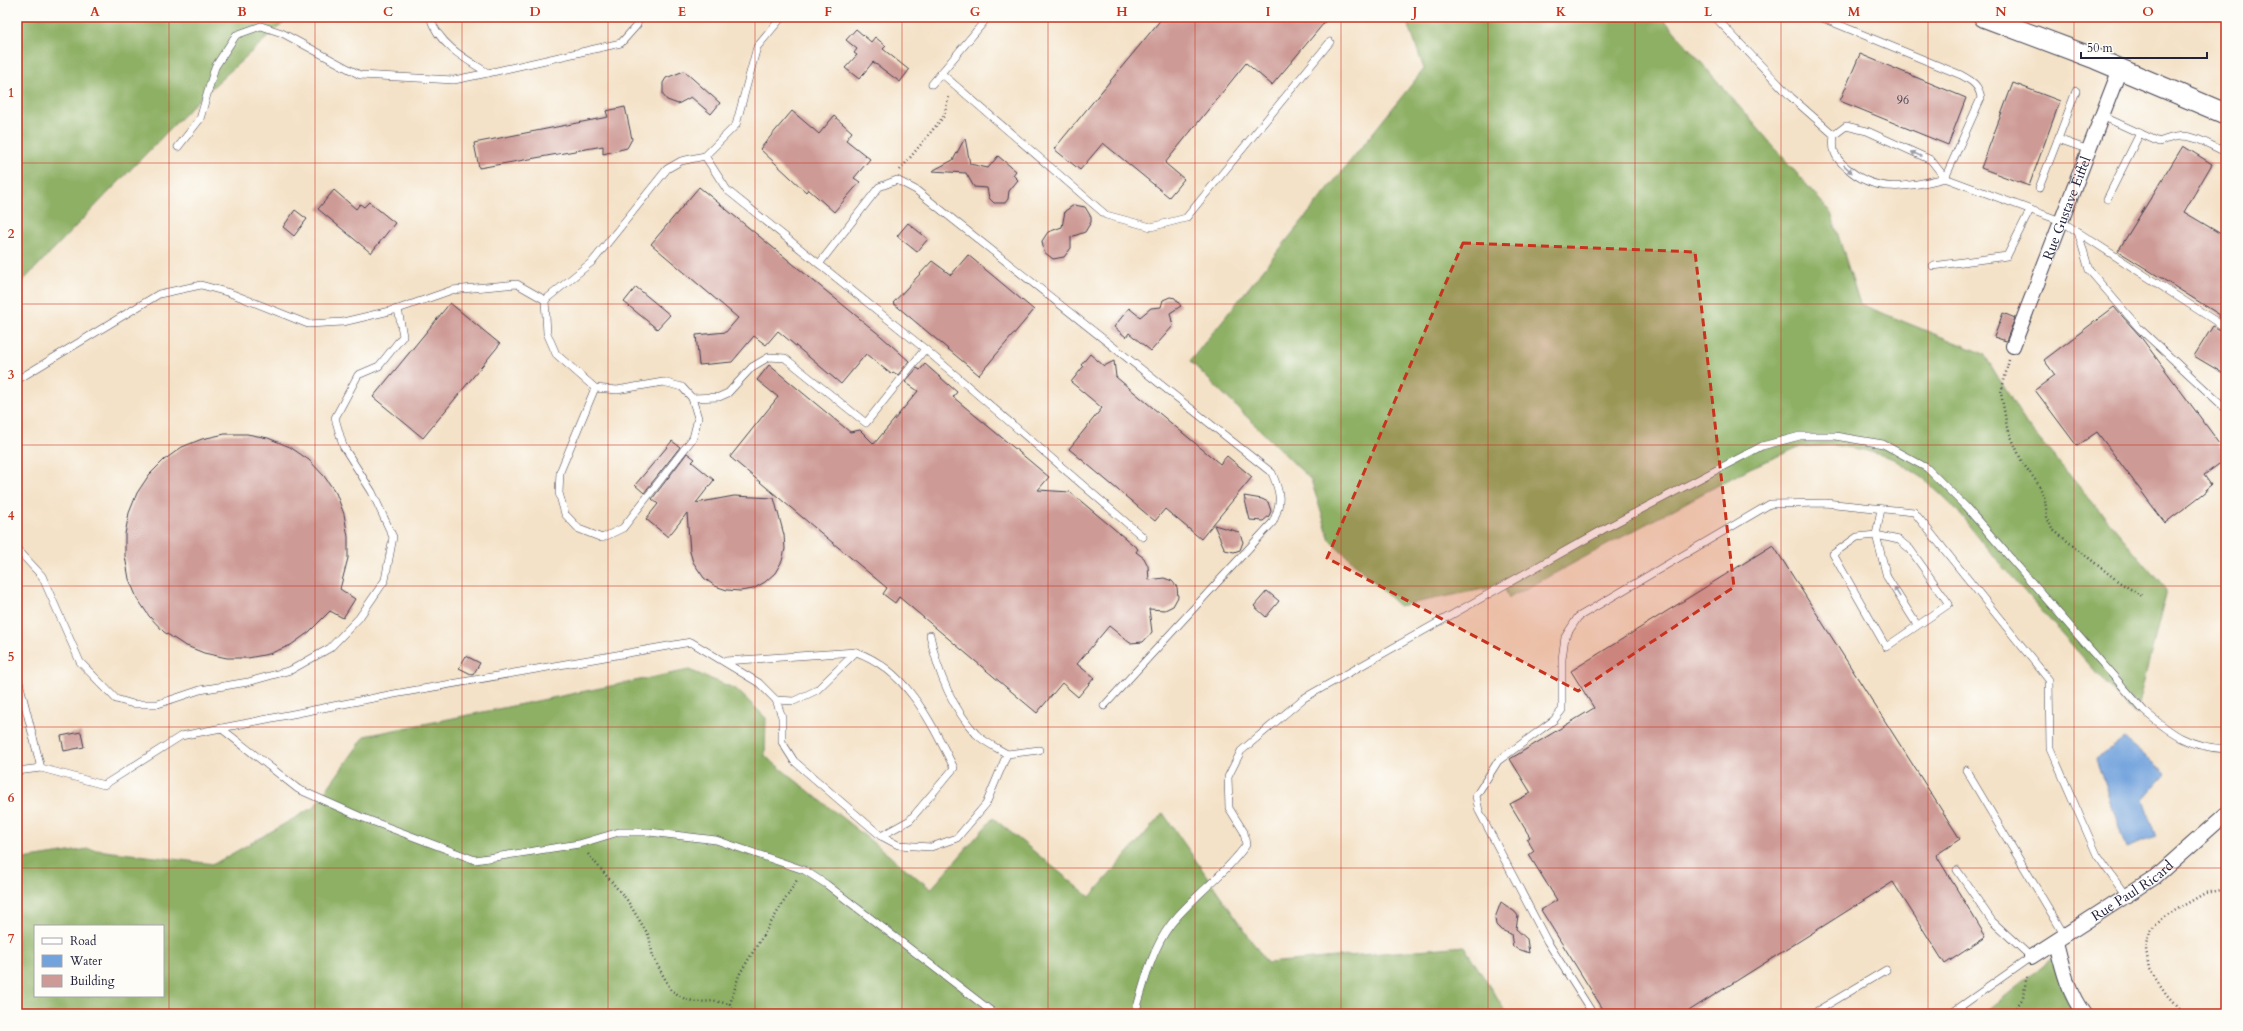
<svg xmlns="http://www.w3.org/2000/svg" width="2243" height="1031" font-family="Cardo,serif">
<rect width="100%" height="100%" fill="#fdfcf7"/>
<filter id="ink" filterUnits="userSpaceOnUse"><feTurbulence type="fractalNoise" baseFrequency=".025" numOctaves="2"/><feDisplacementMap in="SourceGraphic" scale="8" xChannelSelector="R" yChannelSelector="G"/><feConvolveMatrix kernelMatrix="1 2 1 2 8 2 1 2 1" color-interpolation-filters="sRGB"/></filter>
<filter id="wash" filterUnits="userSpaceOnUse"><feTurbulence type="fractalNoise" baseFrequency=".012" numOctaves="4" result="noise"/><feDisplacementMap in="SourceGraphic" scale="16" xChannelSelector="R" yChannelSelector="G"/><feGaussianBlur stdDeviation="0.9" result="paint"/><feColorMatrix in="noise" values="0 0 0 0 0 0 0 0 0 0 0 0 0 0 0 0 0 1.4 0 .05"/><feComposite in="paint" operator="in"/></filter>
<g filter="url(#wash)">
<rect width="100%" height="100%" fill="#f4e2c8"/>
<g fill="#8eb065" stroke="#586950" fill-rule="evenodd">
<polygon points="17,17 290,17 196,102 17,287"/>
<polygon points="1406,17 1662,17 1831,213 1860,304 1984,354 2027,425 2167,590 2135,716 1993,556 1956,509 1923,478 1894,459 1864,450 1832,445 1799,447 1750,468 1509,598 1503,585 1399,606 1330,540 1311,480 1190,361 1424,69"/>
<path d="M689 670 736 689 766 718 765 756 931 889 993 818 1090 897 1163 813 1267 963 1464 946 1507 1014H17V860L88 849 214 864 314 807 365 736ZM35 926H163V996H35Z"/>
<polygon points="2053,958 2066,998 2077,1014 1983,1014"/>
</g>
<polygon fill="#72a3dd" stroke="#4a628c" points="2124,739 2166,774 2143,800 2156,837 2126,848 2096,759"/>
<g id="blocks">
<g fill="#cd9a95">
<polygon points="1163,17 1329,17 1272,85 1246,63 1165,163 1184,179 1169,197 1103,143 1080,170 1054,149"/>
<polygon points="856,29 871,42 875,37 886,46 883,49 909,70 900,82 873,62 859,79 845,68 857,55 854,53 857,49 846,40"/>
<polygon points="1860,54 1966,98 1948,145 1840,101"/>
<polygon points="684,71 720,103 711,114 691,97 678,104 667,100 663,95 663,83 666,78"/>
<polygon points="2013,83 2060,101 2029,186 1981,168"/>
<polygon points="625,107 632,139 627,148 603,154 603,146 479,168 474,143 608,117 606,111"/>
<polygon points="792,111 819,134 834,116 852,132 846,140 870,159 854,178 860,182 834,212 808,189 806,192 760,149"/>
<polygon points="965,138 970,164 988,168 998,156 1016,171 1013,175 1018,180 1009,191 1008,199 1005,203 994,203 989,198 987,188 974,187 966,173 932,171 953,160"/>
<polygon points="2183,146 2212,164 2184,212 2226,237 2226,322 2219,317 2220,315 2118,251"/>
<polygon points="699,187 881,336 909,361 898,375 893,372 891,374 866,354 841,384 778,331 766,345 754,336 732,362 699,365 696,335 726,332 738,318 651,244"/>
<polygon points="334,190 356,209 360,204 364,207 369,202 395,223 371,253 318,209"/>
<polygon points="1074,205 1085,207 1091,217 1091,222 1085,232 1071,237 1071,248 1064,257 1053,259 1044,252 1042,241 1048,232 1062,227 1065,211"/>
<polygon points="295,210 307,219 294,236 283,227"/>
<polygon points="908,223 928,239 917,252 897,236"/>
<polygon points="968,255 1034,310 979,375 893,303 932,261 951,275"/>
<polygon points="636,287 670,315 657,329 624,302"/>
<polygon points="1170,297 1175,298 1181,306 1170,313 1173,326 1151,351 1129,333 1126,337 1114,327 1129,308 1140,317 1151,308 1161,307 1163,300"/>
<polygon points="450,303 500,344 423,438 373,397"/>
<polygon points="2114,307 2140,336 2226,452 2226,459 2204,475 2211,485 2206,489 2207,491 2165,523 2097,432 2077,446 2035,390 2055,375 2044,360"/>
<polygon points="2003,313 2015,318 2006,341 1994,337"/>
<polygon points="2213,326 2226,333 2226,375 2194,356"/>
<polygon points="1090,354 1104,366 1114,361 1116,377 1220,464 1227,456 1252,477 1201,539 1165,509 1155,521 1069,449 1102,408 1071,382 1083,367 1081,365"/>
<polygon points="925,364 957,392 953,397 1049,477 1038,490 1070,492 1138,549 1136,552 1144,558 1148,566 1149,580 1164,578 1172,581 1177,587 1178,597 1173,606 1165,610 1149,609 1152,632 1143,642 1130,643 1109,626 1077,664 1094,678 1078,697 1062,683 1037,713 899,597 895,603 883,594 887,588 730,457 778,397 757,380 769,365 850,432 860,430 874,444 918,391 905,382 917,368 920,370"/>
<polygon points="225,434 247,434 268,438 290,447 309,460 324,476 336,493 344,514 348,537 348,558 340,589 355,599 343,618 330,611 309,632 291,645 269,654 248,658 227,658 204,653 184,645 164,632 149,616 137,598 129,579 125,556 125,534 129,513 137,493 149,475 164,460 182,447 202,439"/>
<polygon points="672,441 680,447 644,493 635,485"/>
<polygon points="687,453 695,459 692,462 714,480 696,503 734,496 774,498 784,535 785,549 782,561 775,573 765,582 753,589 740,591 727,590 715,586 704,578 693,562 690,552 687,513 668,537 646,519 658,504 652,499"/>
<polygon points="1244,496 1262,499 1268,502 1271,511 1269,516 1263,521 1250,520"/>
<polygon points="1214,525 1239,532 1243,542 1240,550 1234,552 1225,550"/>
<polygon points="1773,545 1960,839 1936,855 1986,937 1945,964 1893,882 1684,1014 1606,1014 1541,910 1557,900 1529,855 1534,851 1527,839 1530,837 1510,804 1531,793 1510,759 1594,708 1571,671"/>
<polygon points="1267,591 1279,601 1266,617 1254,606"/>
<polygon points="466,656 480,663 473,675 459,668"/>
<polygon points="81,732 84,747 64,751 61,736"/>
<polygon points="1501,902 1515,912 1518,916 1516,929 1527,939 1529,953 1513,947 1511,934 1501,930 1496,925 1495,918"/>
</g>
</g>
</g>
<g filter="url(#ink)">
<use href="#blocks" fill-opacity="0" stroke="#423f50" stroke-width="1"/>
<g fill="none" stroke-linecap="round" stroke-linejoin="round">
<defs>
<g id="lane">
<path d="M430 17C438 44 465 59 488 73L621 43 637 25 639 17"/>
<polyline points="1715,17 1791,97 1834,135"/>
<path d="M1820 17 1961 75C1972 81 1979 85 1981 98L1945 178"/>
<polyline points="941,73 1106,215 1151,227 1186,218 1330,42"/>
<polyline points="932,84 988,17"/>
<polyline points="2076,91 2058,139 2089,150"/>
<path d="M2102 116 2159 142C2189 129 2198 140 2226 152"/>
<polyline points="178,147 200,119 215,67 236,35 261,26 282,33 360,75 454,80 488,73"/>
<polyline points="705,156 727,190 925,349 1143,537"/>
<path d="M1945 178C1909 187 1875 195 1846 167 1834 157 1832 150 1834 135L1846 126 1867 131 1931 160 1945 178 2061 221 2226 328"/>
<polyline points="2039,188 2058,139"/>
<polyline points="2107,199 2140,133"/>
<polyline points="2078,232 2089,270 2139,328 2226,409"/>
<path d="M819 264 879 187 897 180 916 190 1272 473C1281 494 1282 501 1273 522L1104 706"/>
<polyline points="1933,266 2007,256 2030,210"/>
<polyline points="545,300 547,333 556,354 595,388 617,390 663,382 682,387 692,398 698,418 693,438 623,528 602,538 579,529 565,514 559,493 560,472 595,388"/>
<polyline points="17,380 159,294 201,285 230,293 308,324 343,322 398,309 452,290 517,284 545,300 593,261 667,169 681,161 705,156 736,125 757,47 782,17"/>
<polyline points="692,398 719,397 728,393 752,367 769,357 785,358 866,423 925,349"/>
<polyline points="1881,509 1876,535 1887,577 1917,625"/>
<polygon points="1876,535 1899,540 1910,549 1949,604 1886,647 1833,554 1857,537"/>
<polyline points="17,549 42,576 80,662 116,699 133,704 158,704 200,690 248,682 291,670 330,648 359,618 385,580 393,537 372,492 343,446 335,418 358,375 379,366 403,336 398,309"/>
<path d="M725 661 856 652C907 670 931 722 954 768L910 820 881 836"/>
<polyline points="17,674 41,768"/>
<polyline points="776,700 794,701 817,690 856,652"/>
<polyline points="222,729 298,789 361,817 475,860 579,844 619,832 649,832 716,840 804,870 826,884 995,1014"/>
<polyline points="1007,754 1039,750"/>
<polyline points="1966,770 2065,936"/>
<path d="M17 771 41 768 104 785 181 736 394 694 691 642 759 683 776 700 782 717V742L794 761 881 836 898 845 931 847 957 838 986 804 1007 754C997 748 984 742 976 734 951 706 937 670 930 635"/>
<path d="M1135 1014C1144 984 1151 950 1171 924 1194 895 1225 875 1246 845L1244 832 1229 808 1228 777 1241 751 1304 698 1604 529 1762 446 1800 436H1835L1883 444 1927 468 1966 507 2144 711C2172 734 2188 747 2226 749"/>
<polyline points="1593,1014 1547,941 1479,811 1476,796 1498,761 1554,720 1562,710 1562,659 1565,637 1578,617 1770,504 1825,503 1914,512 2049,680 2050,748 2097,855 2126,896"/>
<polyline points="1812,1014 1886,970"/>
<polyline points="1950,1014 2031,957 1992,921 1957,870"/>
</g>
<g id="street">
<path id="s1" d="M2013 346 2120 69"/>
<path d="M2056 942C2062 966 2068 993 2084 1014"/>
<path id="s2" d="M2031 957 2155 877 2226 814"/>
</g>
<polyline id="secondary" points="1984,17 2096,59 2226,114"/>
</defs>
<use href="#lane" stroke="#423f50" stroke-width="8"/>
<use href="#street" stroke="#423f50" stroke-width="16"/>
<use href="#secondary" stroke="#423f50" stroke-width="22"/>
<g stroke="#423f50" stroke-width="2.5" stroke-dasharray="1 3" stroke-linecap="butt">
<polyline points="900,170 944,116 949,95"/>
<polyline points="2009,360 2001,393 2007,427 2022,462 2039,485 2045,499 2047,517 2052,529 2119,582 2142,596"/>
<polyline points="588,854 627,900 649,936 653,957 671,990 685,999 696,1002 715,1001 730,1004"/>
<polyline points="737,1014 730,1004 739,975 797,880"/>
<polyline points="2012,1014 2023,998 2027,974"/>
<polyline points="2184,1014 2167,995 2149,969 2146,949 2150,931 2164,917 2205,893 2226,889"/>
</g>
<use href="#lane" stroke="#fff" stroke-width="7"/>
<use href="#street" stroke="#fff" stroke-width="14"/>
<use href="#secondary" stroke="#fff" stroke-width="20"/>
</g>
<defs><path id="oneway-solid" d="M-6-.8H1V-3.2L6.5 0L1 3.2V.8H-6Z"/></defs>
<g fill="#9c9ca7">
<use href="#oneway-solid" transform="translate(1916 154) rotate(-156)"/>
<use href="#oneway-solid" transform="translate(1848 169) rotate(43)"/>
<use href="#oneway-solid" transform="translate(1897 592) rotate(-122)"/>
</g>
</g>
<path fill="#c8321e" fill-opacity="0.2" stroke="#c8321e" stroke-width="3" stroke-dasharray="8 5" stroke-linejoin="round" d="M1463 243 1695 252 1734 587 1578 691 1327 558Z"/>
<path fill="none" stroke="#c8321e" stroke-width="1" stroke-opacity="0.55" d="M169 17V1014M315 17V1014M462 17V1014M608 17V1014M755 17V1014M902 17V1014M1048 17V1014M1195 17V1014M1341 17V1014M1488 17V1014M1635 17V1014M1781 17V1014M1928 17V1014M2074 17V1014M17 163H2226M17 304H2226M17 445H2226M17 586H2226M17 727H2226M17 868H2226"/>
<g text-anchor="middle" dominant-baseline="central" stroke-width="3" stroke-linejoin="round" paint-order="stroke">
<g font-size="12" fill="#4d4052">
<text x="1903" y="100">96</text>
</g>
<g font-size="14" fill="#22223b" stroke="#fdfcf7">
<text stroke="none"><textPath href="#s1" startOffset="148">Rue Gustave Eiffel</textPath></text>
<text stroke="none"><textPath href="#s2" startOffset="121">Rue Paul Ricard</textPath></text>
</g>
</g>
<rect width="2243" height="1031" fill="none" stroke="#fdfcf7" stroke-width="44"/>
<rect x="34" y="925" width="130" height="72" fill="#fdfcf7" stroke="#a5a5ac"/>
<rect x="42" y="938" width="20" height="6" fill="#ffffff" stroke="#a5a5ac"/>
<text x="70" y="945" font-size="12" fill="#22223b">Road</text>
<rect x="42" y="955" width="20" height="12" fill="#72a3dd" stroke="#a5a5ac"/>
<text x="70" y="965" font-size="12" fill="#22223b">Water</text>
<rect x="42" y="975" width="20" height="12" fill="#cd9a95" stroke="#a5a5ac"/>
<text x="70" y="985" font-size="12" fill="#22223b">Building</text>
<path d="M2081 52v6h126v-6" fill="none" stroke="#22223b" stroke-width="2"/>
<text x="2087" y="52" font-size="12" fill="#22223b" stroke="#fdfcf7" stroke-width="3" paint-order="stroke">50 m</text>
<rect x="22" y="22" width="2199" height="987" fill="none" stroke="#c8321e" stroke-width="1.5"/>
<g font-size="13" text-anchor="middle" font-weight="bold" fill="#c8321e">
<text x="95" y="16">A</text>
<text x="242" y="16">B</text>
<text x="388" y="16">C</text>
<text x="535" y="16">D</text>
<text x="682" y="16">E</text>
<text x="828" y="16">F</text>
<text x="975" y="16">G</text>
<text x="1122" y="16">H</text>
<text x="1268" y="16">I</text>
<text x="1415" y="16">J</text>
<text x="1561" y="16">K</text>
<text x="1708" y="16">L</text>
<text x="1854" y="16">M</text>
<text x="2001" y="16">N</text>
<text x="2148" y="16">O</text>
<text x="11" y="97">1</text>
<text x="11" y="238">2</text>
<text x="11" y="379">3</text>
<text x="11" y="520">4</text>
<text x="11" y="661">5</text>
<text x="11" y="802">6</text>
<text x="11" y="943">7</text>
</g>
</svg>
